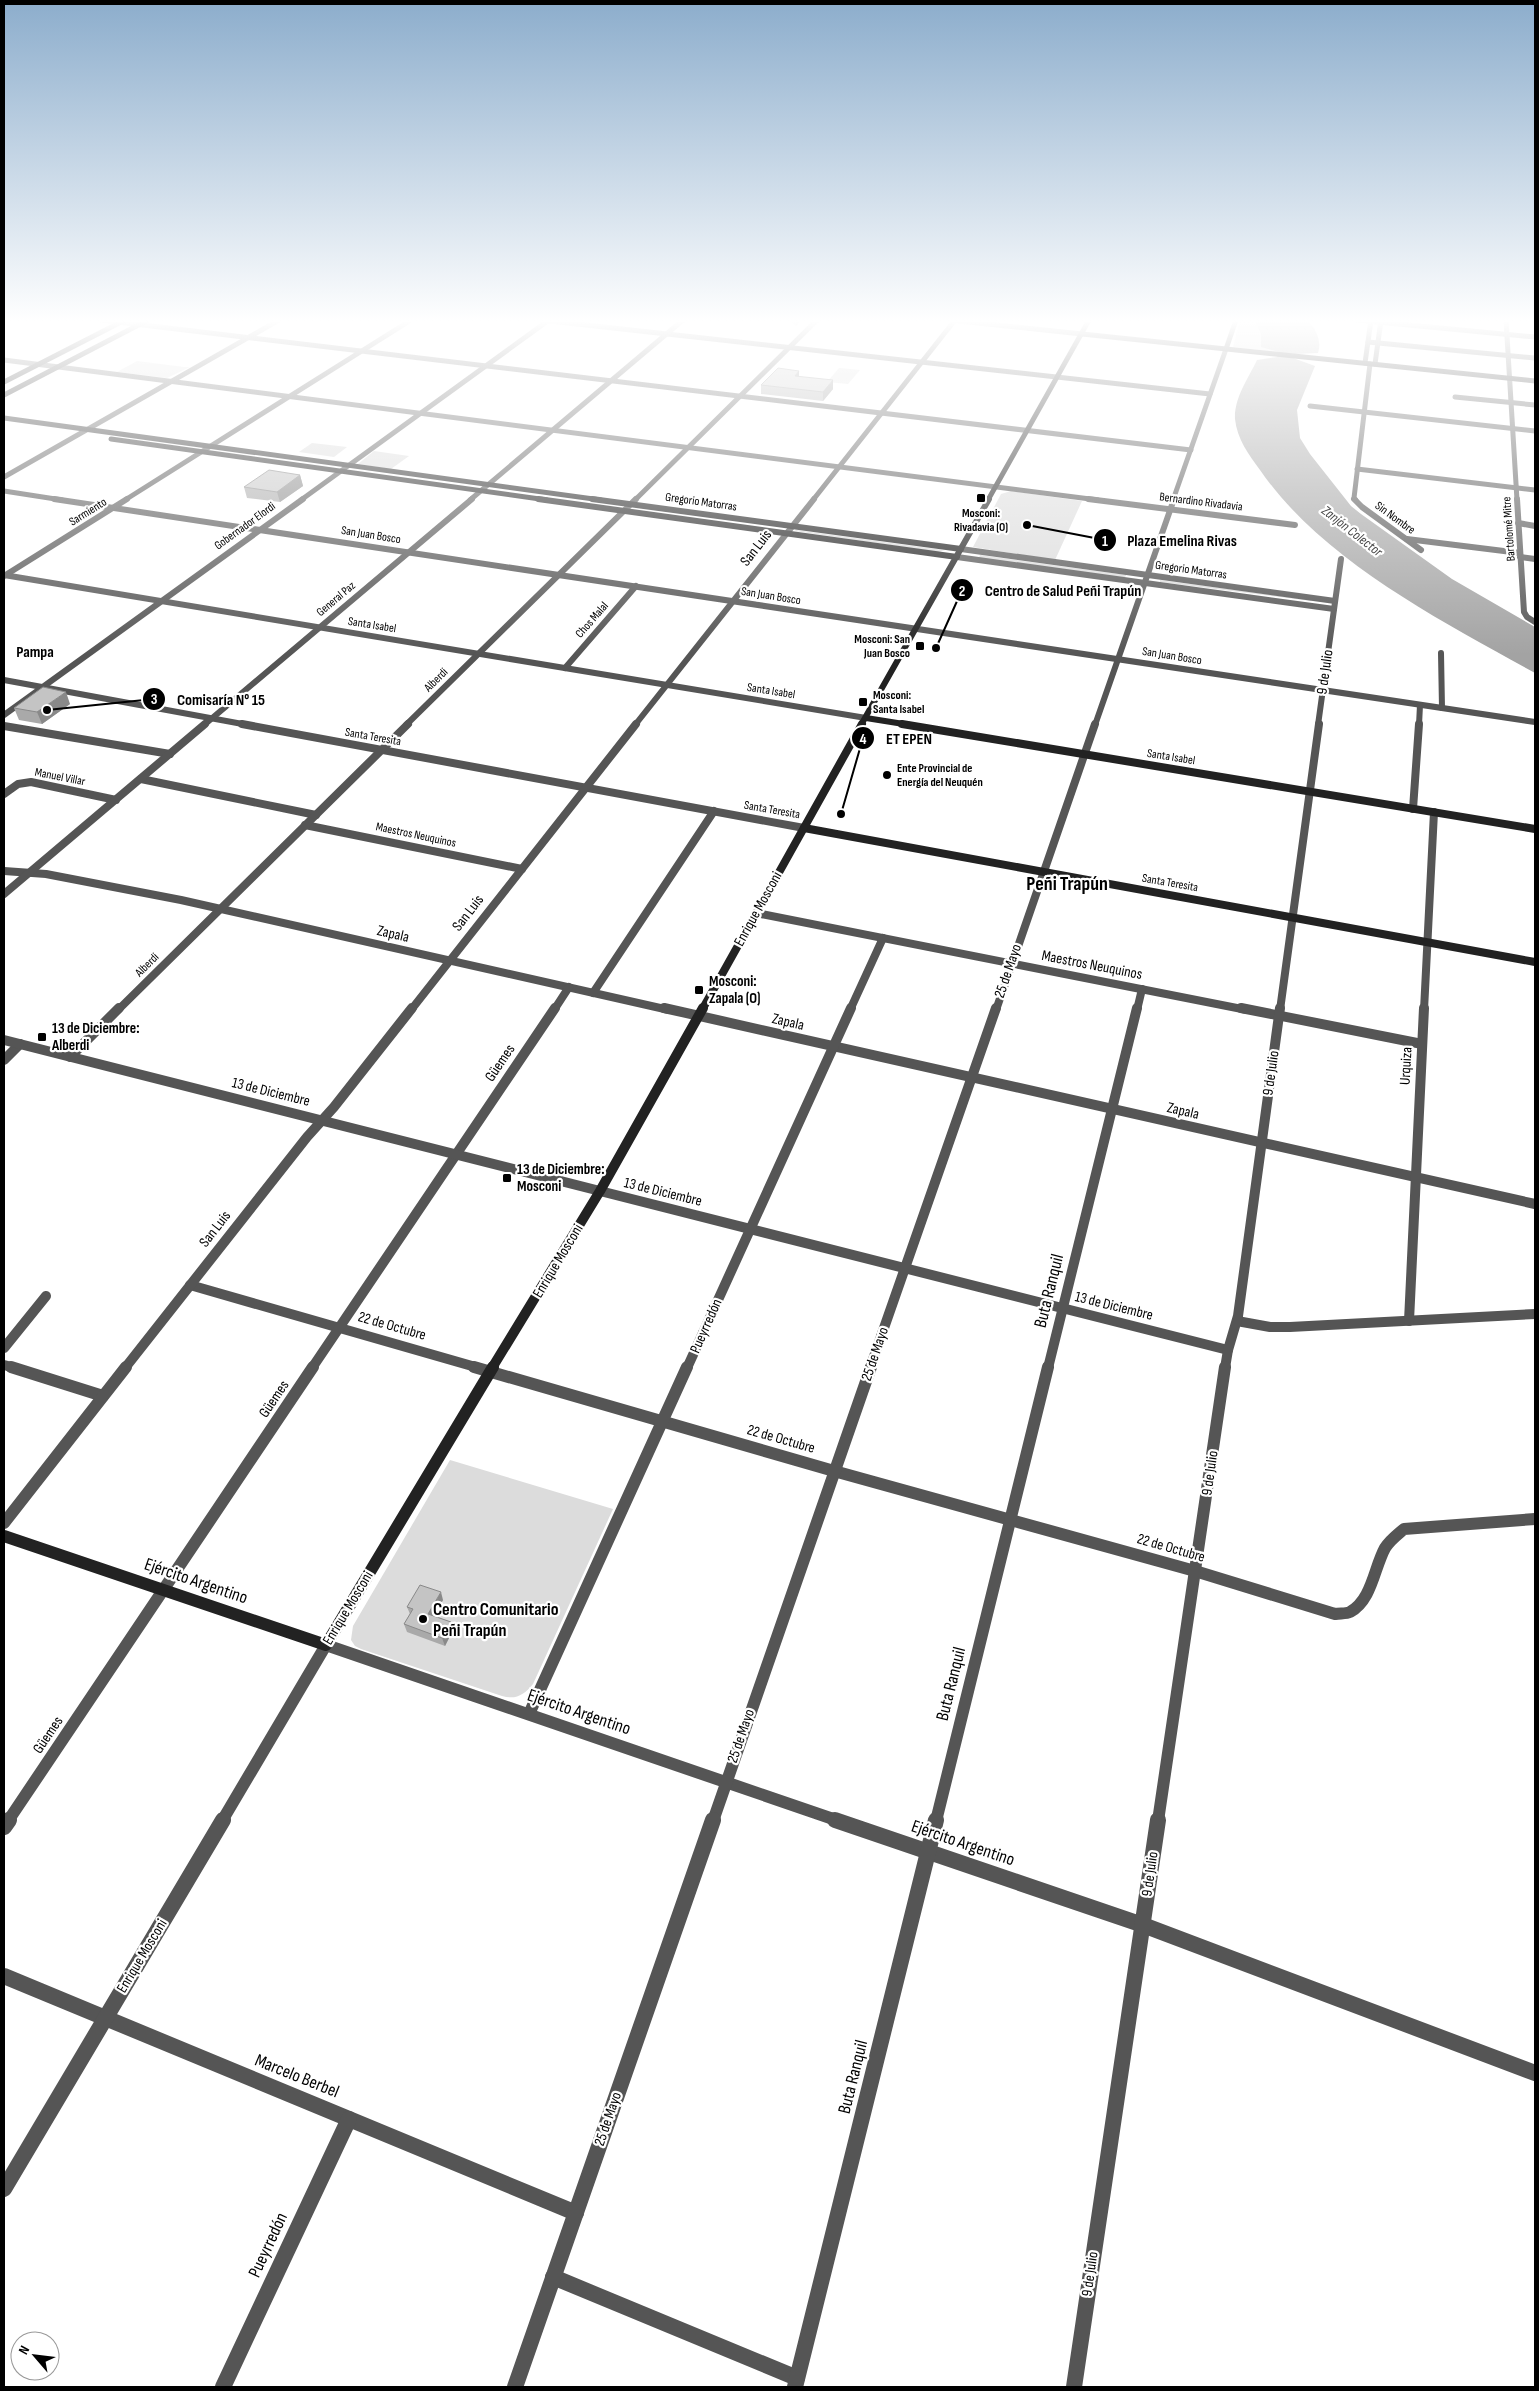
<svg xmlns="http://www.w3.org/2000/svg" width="1539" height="2391" font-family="'Sofia Sans Condensed',sans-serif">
<rect width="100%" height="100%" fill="#fff"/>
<g fill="#dcdcdc">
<polygon points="1240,320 1254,320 1261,334 1261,347 1295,320 1294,354 1233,347"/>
<polygon points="137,361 184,367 190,367 167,378 117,372"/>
<polygon points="839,368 860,370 848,384 827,382"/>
<polygon points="312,443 347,447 334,457 299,452"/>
<polygon points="374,451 409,456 391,469 358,464"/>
<polygon points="1011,491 1082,501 1055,560 973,547 1001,494"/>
<polygon points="796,530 944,550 945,550 938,552 795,531"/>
<polygon points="980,555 1126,575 1126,576 1123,578 979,558"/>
<polygon points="1160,580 1311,600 1312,601 1160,582"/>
<path d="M450 1460 613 1509 533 1684C524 1695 516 1700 502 1696L361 1649 355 1646 351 1640 353 1626Z"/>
</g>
<path fill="#a3a3a3" d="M1254 320H1308C1316 330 1322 340 1318 353L1295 354 1293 358 1315 366 1297 410 1300 438 1310 454 1351 506 1361 514 1452 579 1535 627V673C1440 620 1323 561 1260 470 1249 455 1237 439 1235 419 1234 398 1248 379 1257 360L1277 357 1279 352 1261 347V334Z"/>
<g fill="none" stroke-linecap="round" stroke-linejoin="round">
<g stroke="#555" stroke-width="5">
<polyline points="101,320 1191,450"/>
<polyline points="541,320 1210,394"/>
<polyline points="1357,320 1535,337"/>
<polyline points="1506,320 1517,500"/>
<polyline points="1368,342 1535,358"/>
<polyline points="4,360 1098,500"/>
<polyline points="1455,397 1535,405"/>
<polyline points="1310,406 1535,431"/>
<polyline points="1357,469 1535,490"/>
<polyline points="4,477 279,320"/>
<polyline points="4,491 62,500"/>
<polyline points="125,500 411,320"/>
<polyline points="635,500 817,320"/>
<polyline points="813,500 955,320"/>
<polyline points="1173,500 1226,349"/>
<polyline points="1356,500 1354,498 1370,364"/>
</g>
<g stroke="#555" stroke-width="6">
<polyline points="54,499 1535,722"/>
<polyline points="1088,499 1295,525"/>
<polyline points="1354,499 1362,507 1421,550"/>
<polyline points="1517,499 1524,612 1527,617 1535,622"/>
<polyline points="1518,523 1535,526"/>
<polyline points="1407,539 1520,553"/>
<polyline points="961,549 1335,601"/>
<polyline points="957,557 1334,609"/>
<polyline points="1520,557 1535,559"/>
<polyline points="4,575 866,718"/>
<polyline points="4,576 127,499"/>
<polyline points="1441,653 1442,708"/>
<polyline points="565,668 636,586"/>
<polyline points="4,680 248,725"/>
<polyline points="406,725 636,499"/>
<polyline points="635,725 814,499"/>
<polyline points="1095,725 1174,499"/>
<polyline points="1318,725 1341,559"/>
<polyline points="1419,725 1420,705"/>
</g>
<g stroke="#555" stroke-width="8">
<polyline points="242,724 804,828"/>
<polyline points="4,726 170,754"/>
<polyline points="141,779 316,815"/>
<polyline points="4,794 18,784 31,782 116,800"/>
<polyline points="1413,809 1419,724"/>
<polyline points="305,825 522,869"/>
<polyline points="4,871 46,874 181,900 669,1010"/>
<polyline points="756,913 1247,1010"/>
<polyline points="593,993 714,811"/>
<polyline points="118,1010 408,724"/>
<polyline points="411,1010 636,724"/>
<polyline points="554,1010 569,987"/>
<polyline points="850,1010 883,938"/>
<polyline points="996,1010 1095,724"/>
<polyline points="1137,1010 1142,989"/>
<polyline points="1280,1010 1319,724"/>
<polyline points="1424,1010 1434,812"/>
</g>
<g stroke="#555" stroke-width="10">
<polyline points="664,1008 1535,1204"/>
<polyline points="1241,1008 1422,1044"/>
<polyline points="70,1057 119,1008"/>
<polyline points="4,1060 20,1044"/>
<polyline points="600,1191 1228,1350"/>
<polyline points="190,1285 479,1368"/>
<polyline points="1237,1321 1270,1327 1290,1327 1535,1314"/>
<polyline points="1409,1321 1424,1008"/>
<polyline points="4,1348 46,1296"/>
<polyline points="4,1365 15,1368"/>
<polyline points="125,1368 307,1137 334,1107 412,1008"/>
<polyline points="312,1368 555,1008"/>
<polyline points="687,1368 851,1008"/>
<polyline points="870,1368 996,1008"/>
<polyline points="1048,1368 1137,1008"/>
<polyline points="1225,1368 1228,1350 1238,1316 1280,1008"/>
</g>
<g stroke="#555" stroke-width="12">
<polyline points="11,1367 103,1396"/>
<path d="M474 1367 834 1471 1195 1571 1335 1614C1340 1613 1346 1614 1350 1612 1372 1600 1374 1568 1385 1548 1390 1540 1397 1535 1404 1529L1535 1519"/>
<polyline points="4,1523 126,1367"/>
<polyline points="529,1714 687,1367"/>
<polyline points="8,1821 313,1367"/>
<polyline points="222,1821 326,1645 839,1821"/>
<polyline points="713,1821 871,1367"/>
<polyline points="936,1821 1048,1367"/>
<polyline points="1158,1821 1225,1367"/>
</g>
<g stroke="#555" stroke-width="16">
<polyline points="835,1820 1143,1925 1535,2073"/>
<polyline points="4,1827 9,1820"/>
<polyline points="4,1976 576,2213"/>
<polyline points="4,2189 223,1820"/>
<polyline points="553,2277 797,2378"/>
<polyline points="223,2387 349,2119"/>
<polyline points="515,2387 713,1820"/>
<polyline points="795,2387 936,1820"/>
<polyline points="1074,2387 1158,1820"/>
</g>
<g stroke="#555" stroke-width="5">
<polyline points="950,320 1082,334"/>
<polyline points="1365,363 1371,320"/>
<polyline points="1375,364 1381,320"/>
<polyline points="301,500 549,320"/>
<polyline points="470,500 683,320"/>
</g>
<g stroke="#555" stroke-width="6">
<polyline points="4,715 303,499"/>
<polyline points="204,725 472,499"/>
</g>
<polyline stroke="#555" stroke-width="8" points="4,894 205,724"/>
<polyline stroke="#555" stroke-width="10" points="4,1040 600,1191"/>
<g stroke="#222" stroke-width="5">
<polyline points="1082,334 1535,381"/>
<polyline points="1226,349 1236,320"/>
<polyline points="4,382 125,320"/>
<polyline points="4,395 148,320"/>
<polyline points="4,418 601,500"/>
<polyline points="111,439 547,500"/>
<polyline points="988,500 1089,320"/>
</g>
<g stroke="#222" stroke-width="6">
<polyline points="538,499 957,557"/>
<polyline points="592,499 961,549"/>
<polyline points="866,718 910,725"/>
<polyline points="861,725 989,499"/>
</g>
<g stroke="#222" stroke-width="8">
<polyline points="902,724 1535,829"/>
<polyline points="804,828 1535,962"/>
<polyline points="702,1010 862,724"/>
</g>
<polyline stroke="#222" stroke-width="10" points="492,1368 600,1191 703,1008"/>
<polyline stroke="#222" stroke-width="12" points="4,1536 326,1645 493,1367"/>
</g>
<g fill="#a9a9a9">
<polygon points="789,320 801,320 796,326"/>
<polygon points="799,371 799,376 833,389 823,401 761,394 761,385"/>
<polygon points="300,475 303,486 280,502 247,498 244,487"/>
<polygon points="70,704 42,724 19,720 14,708"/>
<polygon points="443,1600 434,1616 451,1622 453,1630 445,1646 407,1632 404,1624 410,1614 407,1607"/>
</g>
<g fill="#898989">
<polygon points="796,320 801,320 796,326"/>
<polygon points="799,371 799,379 795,376"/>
<polygon points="833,380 833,389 823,401 823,392"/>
<polygon points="300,475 303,486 280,502 277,492"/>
<polygon points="66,692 70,704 42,724 37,712"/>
<polygon points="441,1592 443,1600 431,1622 428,1614"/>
<polygon points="451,1622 453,1630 445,1646 442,1638"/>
</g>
<g fill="#c4c4c4" stroke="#898989">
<polygon points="778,368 799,371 795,376 833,380 823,392 761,385"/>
<polygon points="269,470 300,475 277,492 244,487"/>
<polygon points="43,687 66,692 37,712 14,708"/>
<polygon points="420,1585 441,1592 428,1614 451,1622 442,1638 404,1624 413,1609 407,1607"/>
</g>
<linearGradient id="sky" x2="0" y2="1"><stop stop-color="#8cadcc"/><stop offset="0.49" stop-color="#fff"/><stop offset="1" stop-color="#fff" stop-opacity="0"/></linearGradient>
<rect width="1539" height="655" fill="url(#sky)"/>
<g fill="#000" stroke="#fff" stroke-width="2">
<rect x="976" y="493" width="10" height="10" rx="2.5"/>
<rect x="915" y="641" width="10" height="10" rx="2.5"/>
<rect x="858" y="697" width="10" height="10" rx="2.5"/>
<circle cx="887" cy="775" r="5"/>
<rect x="694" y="985" width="10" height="10" rx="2.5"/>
<rect x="37" y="1032" width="10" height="10" rx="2.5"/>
<rect x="502" y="1173" width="10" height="10" rx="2.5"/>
<circle cx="423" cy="1619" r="5"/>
</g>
<g text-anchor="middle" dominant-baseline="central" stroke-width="4.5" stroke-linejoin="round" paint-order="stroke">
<g font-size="12" fill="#000" stroke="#fff">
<text transform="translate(701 502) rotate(8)">Gregorio Matorras</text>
<text transform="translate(1201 502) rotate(7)">Bernardino Rivadavia</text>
<text transform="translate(88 512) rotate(-32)">Sarmiento</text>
<text transform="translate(1395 518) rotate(36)">Sin Nombre</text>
<text transform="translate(245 526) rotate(-36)">Gobernador Elordi</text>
<text transform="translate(1509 529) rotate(-94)">Bartolomé Mitre</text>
<text transform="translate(371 535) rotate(9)">San Juan Bosco</text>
<text transform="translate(1191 570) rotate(8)">Gregorio Matorras</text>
<text transform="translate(771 596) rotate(9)">San Juan Bosco</text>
<text transform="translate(336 599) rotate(-40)">General Paz</text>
<text transform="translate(592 620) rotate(-49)">Chos Malal</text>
<text transform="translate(372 625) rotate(9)">Santa Isabel</text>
<text transform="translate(1172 656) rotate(9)">San Juan Bosco</text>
<text transform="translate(436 680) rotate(-45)">Alberdi</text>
<text transform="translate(771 691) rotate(9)">Santa Isabel</text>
<text transform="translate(373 737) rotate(10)">Santa Teresita</text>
<text transform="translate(1171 757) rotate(9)">Santa Isabel</text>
<text transform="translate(60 777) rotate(11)">Manuel Villar</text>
<text transform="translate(772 810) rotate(10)">Santa Teresita</text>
<text transform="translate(416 835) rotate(12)">Maestros Neuquinos</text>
<text transform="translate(1170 883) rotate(10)">Santa Teresita</text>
<text transform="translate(147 965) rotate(-45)">Alberdi</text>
</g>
<g font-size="12" font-weight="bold" fill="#000" stroke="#fff" text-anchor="start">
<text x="981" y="513" text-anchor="middle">Mosconi:<tspan x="981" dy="14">Rivadavia (O)</tspan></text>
<text x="910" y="639" text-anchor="end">Mosconi: San<tspan x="910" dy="14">Juan Bosco</tspan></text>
<text x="873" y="695">Mosconi:<tspan x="873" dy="14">Santa Isabel</tspan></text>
<text x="897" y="768">Ente Provincial de<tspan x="897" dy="14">Energía del Neuquén</tspan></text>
</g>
<g font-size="14" font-style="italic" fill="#444" stroke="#fff">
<text transform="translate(1352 531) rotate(38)">Zanjón Colector</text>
</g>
<g font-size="15" fill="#000" stroke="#fff">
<text transform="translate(756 548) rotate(-52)">San Luis</text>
<text transform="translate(1325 672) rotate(-82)">9 de Julio</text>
<text transform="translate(758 909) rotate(-61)">Enrique Mosconi</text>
<text transform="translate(468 913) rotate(-52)">San Luis</text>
<text transform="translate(393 934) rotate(13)">Zapala</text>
<text transform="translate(1092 965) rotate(11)">Maestros Neuquinos</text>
<text transform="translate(1008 971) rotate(-71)">25 de Mayo</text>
<text transform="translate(788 1022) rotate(13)">Zapala</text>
<text transform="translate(500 1063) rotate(-56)">Güemes</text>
<text transform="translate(1406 1066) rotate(-87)">Urquiza</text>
<text transform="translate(1271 1073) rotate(-82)">9 de Julio</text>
<text transform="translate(271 1092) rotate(14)">13 de Diciembre</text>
<text transform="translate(1183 1111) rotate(13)">Zapala</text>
<text transform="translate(663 1192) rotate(14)">13 de Diciembre</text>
<text transform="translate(215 1229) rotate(-52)">San Luis</text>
<text transform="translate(558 1261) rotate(-59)">Enrique Mosconi</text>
<text transform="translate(1114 1306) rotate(14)">13 de Diciembre</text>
<text transform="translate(392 1326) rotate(16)">22 de Octubre</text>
<text transform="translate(706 1326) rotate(-66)">Pueyrredón</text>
<text transform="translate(875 1354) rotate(-71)">25 de Mayo</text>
<text transform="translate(274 1399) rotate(-56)">Güemes</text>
<text transform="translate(781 1439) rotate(16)">22 de Octubre</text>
<text transform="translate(1210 1473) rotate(-82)">9 de Julio</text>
<text transform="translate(1171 1548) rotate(16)">22 de Octubre</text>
<text transform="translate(348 1608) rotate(-59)">Enrique Mosconi</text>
<text transform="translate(48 1735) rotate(-56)">Güemes</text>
<text transform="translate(741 1736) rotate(-71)">25 de Mayo</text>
<text transform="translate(1150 1874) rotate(-82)">9 de Julio</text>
<text transform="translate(142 1956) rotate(-59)">Enrique Mosconi</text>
<text transform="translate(608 2119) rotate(-71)">25 de Mayo</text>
<text transform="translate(1090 2274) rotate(-82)">9 de Julio</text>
</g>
<g font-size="15" font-weight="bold" fill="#000" stroke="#fff" text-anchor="start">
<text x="709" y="981">Mosconi:<tspan x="709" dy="17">Zapala (O)</tspan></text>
<text x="52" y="1028">13 de Diciembre:<tspan x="52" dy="17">Alberdi</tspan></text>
<text x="517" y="1169">13 de Diciembre:<tspan x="517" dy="17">Mosconi</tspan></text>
</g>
<g font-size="16" font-weight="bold" fill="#000" stroke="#fff">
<text x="35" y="652">Pampa</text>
</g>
<g font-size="18" fill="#000" stroke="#fff">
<text transform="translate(1049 1291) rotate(-76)">Buta Ranquil</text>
<text transform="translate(196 1581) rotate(19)">Ejército Argentino</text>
<text transform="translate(951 1684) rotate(-76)">Buta Ranquil</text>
<text transform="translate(579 1712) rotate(19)">Ejército Argentino</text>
<text transform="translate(963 1843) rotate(19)">Ejército Argentino</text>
<text transform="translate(297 2076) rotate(22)">Marcelo Berbel</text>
<text transform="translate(853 2077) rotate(-76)">Buta Ranquil</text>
<text transform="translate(268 2245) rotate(-65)">Pueyrredón</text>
</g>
<g font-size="18" font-weight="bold" fill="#000" stroke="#fff" text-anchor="start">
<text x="433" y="1609">Centro Comunitario<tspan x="433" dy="21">Peñi Trapún</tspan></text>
</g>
<g font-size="20" font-weight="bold" fill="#000" stroke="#fff">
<text x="1067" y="884">Peñi Trapún</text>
</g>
</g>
<path fill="none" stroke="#000" stroke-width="2" d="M1027 525L1105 540M936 648L962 590M47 710L154 699M841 814L863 738"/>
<g fill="#000" stroke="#fff" stroke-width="2">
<circle cx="1027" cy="525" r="5"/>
<circle cx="936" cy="648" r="5"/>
<circle cx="47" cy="710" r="5"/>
<circle cx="841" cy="814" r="5"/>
<circle cx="1105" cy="540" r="12"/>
<circle cx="962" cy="590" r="12"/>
<circle cx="154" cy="699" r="12"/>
<circle cx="863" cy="738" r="12"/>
</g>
<g font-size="15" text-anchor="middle" font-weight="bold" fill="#fff">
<text x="1105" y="546">1</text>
<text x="962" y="596">2</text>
<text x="154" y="704">3</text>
<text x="863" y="744">4</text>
</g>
<g font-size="16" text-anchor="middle" font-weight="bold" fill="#000" stroke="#fff" stroke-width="4.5" stroke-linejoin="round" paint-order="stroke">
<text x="1182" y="546">Plaza Emelina Rivas</text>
<text x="1063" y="596">Centro de Salud Peñi Trapún</text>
<text x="221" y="705">Comisaría N° 15</text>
<text x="909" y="744">ET EPEN</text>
</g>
<rect width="1539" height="2391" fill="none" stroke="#000000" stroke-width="10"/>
<g transform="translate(35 2356) rotate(298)"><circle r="24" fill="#ffffff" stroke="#999999"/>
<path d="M0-4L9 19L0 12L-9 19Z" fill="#000000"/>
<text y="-8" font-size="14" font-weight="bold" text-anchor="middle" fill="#000000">N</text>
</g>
</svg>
